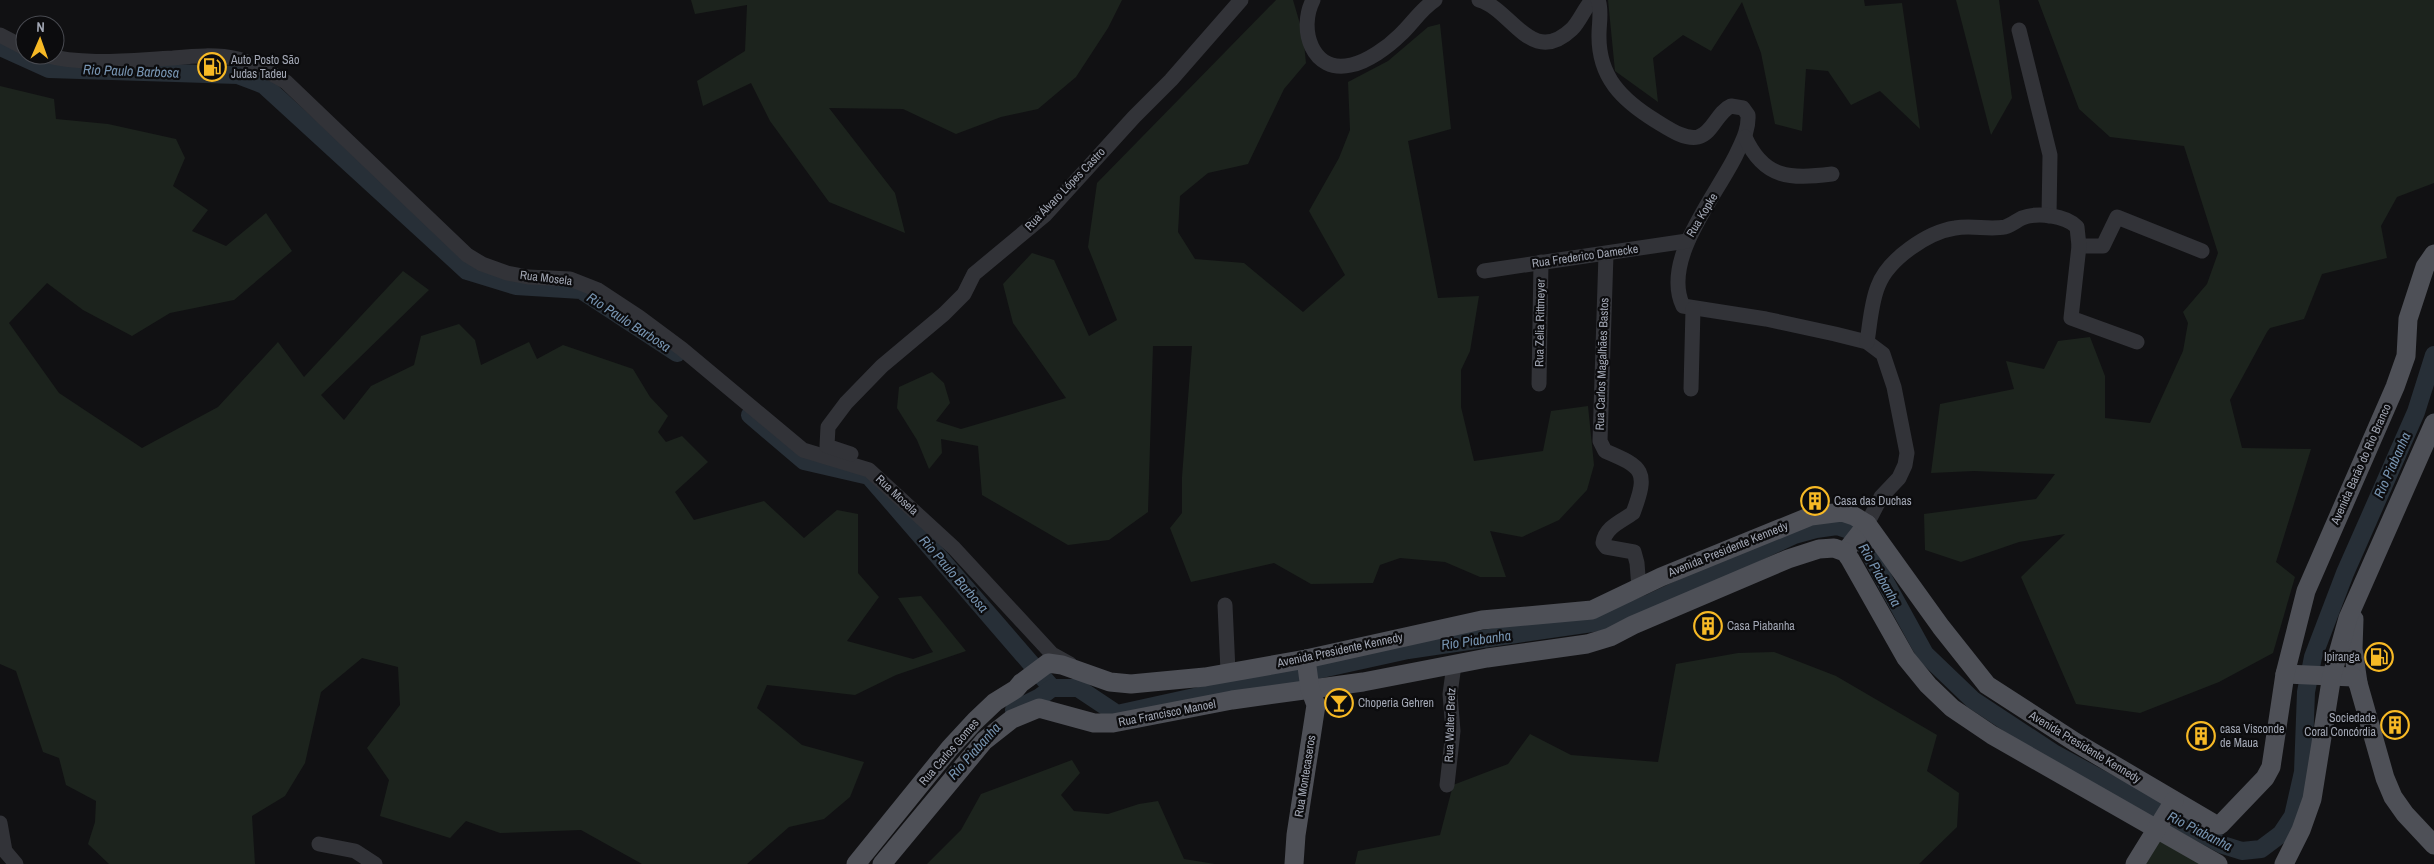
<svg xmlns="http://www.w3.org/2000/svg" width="2434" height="864" font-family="'Archivo Narrow',sans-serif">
<rect width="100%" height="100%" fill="#111113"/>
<g fill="#1c231d">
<polygon points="691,0 1122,0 1108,28 1076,77 1038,109 1001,117 956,134 903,109 829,108 895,193 905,233 829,202 770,121 751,83 703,106 697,81 745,51 747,5 695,14"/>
<polygon points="1276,0 1293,0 1303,34 1306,63 1284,89 1248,164 1208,173 1180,196 1178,232 1195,259 1244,263 1303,312 1345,275 1309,211 1339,158 1350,130 1348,82 1388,61 1428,27 1440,24 1451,129 1408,141 1438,298 1479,296 1470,351 1461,370 1461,407 1474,461 1543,451 1551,411 1588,406 1594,465 1587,490 1559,520 1522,537 1490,531 1506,577 1480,577 1445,562 1400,558 1380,565 1373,583 1311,584 1274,563 1191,582 1170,528 1182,513 1182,477 1192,346 1153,346 1148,512 1109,540 1068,545 982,495 978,446 941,439 942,453 929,469 917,440 897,408 899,387 932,372 944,383 950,403 936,421 961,429 1066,398 1013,323 1003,284 1032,253 1054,260 1089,336 1117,320 1088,247 1097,183"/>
<polygon points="1608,0 1864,0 1865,6 1902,3 1920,129 1880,91 1851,105 1828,71 1806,69 1802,131 1775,124 1761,53 1742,2 1711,51 1683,35 1653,58 1658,102 1615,71"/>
<polygon points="1956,0 1999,0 2012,98 1991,135"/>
<polygon points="2038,0 2434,0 2434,183 2397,197 2381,226 2387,258 2322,274 2304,319 2270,328 2267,332 2230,400 2242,448 2311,449 2276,562 2295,577 2273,653 2219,682 2140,713 2076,704 2021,577 2065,534 2019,542 1961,562 1925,550 1924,514 2036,499 2055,474 1974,471 1931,473 1940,404 2014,389 2006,361 2044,369 2058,341 2090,337 2105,376 2105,418 2150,423 2183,351 2188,323 2183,312 2207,284 2218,253 2184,146 2110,137 2079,109"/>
<polygon points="0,86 54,99 56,119 108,124 176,139 185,158 173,186 208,210 192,231 226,246 266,213 292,251 234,300 170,313 132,336 83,310 47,283 9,323 59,393 142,448 218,407 278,342 304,377 403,271 429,290 321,395 344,420 371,386 414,365 421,336 459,324 475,340 481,365 529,342 537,359 563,345 633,369 650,397 668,416 658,432 666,442 682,436 708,462 675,492 694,520 764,501 804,538 837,510 858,514 858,573 879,597 847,641 913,659 933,652 898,598 921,596 966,651 896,675 855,695 767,685 757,708 802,745 864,762 850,797 824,819 789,827 747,864 642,864 581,830 500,833 466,821 450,838 380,816 389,780 367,748 400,705 398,667 362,658 321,692 305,763 285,796 252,816 255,864 109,864 88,844 95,822 96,801 66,785 59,758 43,752 16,671 0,664"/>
<polygon points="1774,652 1836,676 1937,735 1927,771 1959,793 1957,827 1919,864 1355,864 1358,851 1440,835 1453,785 1508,764 1530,734 1571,755 1658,762 1676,664 1738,653"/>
<polygon points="1072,760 1080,773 1061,795 1074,811 1108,814 1139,804 1158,801 1184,859 1215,864 927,864 961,830 981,794"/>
<polygon points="2161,836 2206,864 2143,864"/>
</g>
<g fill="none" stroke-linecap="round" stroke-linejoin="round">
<g stroke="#272f37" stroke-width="18">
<polyline points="0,47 49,69 238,75 264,85 467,271 516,286 581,290 677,353"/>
<polyline points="750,415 804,461 869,476 1052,688"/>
<polyline points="1014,710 1040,697 1052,688 1078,688 1117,714 1408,650 1606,621 1652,602 1794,535 1816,529 1837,526 1852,531 1865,545 1925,654 1973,700 2055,754 2223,845 2242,851 2261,849 2281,834 2293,816 2303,772 2306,692 2313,657 2345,573 2416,412 2434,355"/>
</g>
<g stroke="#323338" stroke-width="15">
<path d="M1313 0C1298 29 1312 74 1351 65 1367 62 1388 47 1400 35 1412 24 1421 9 1435 0"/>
<path d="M1479 0C1512 9 1531 68 1572 29 1580 21 1584 9 1592 0"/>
<path d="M1598 0C1602 9 1599 24 1599 34 1598 77 1622 100 1656 121 1668 128 1684 140 1698 137 1713 133 1717 112 1731 106L1743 108 1748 115C1749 130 1742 142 1736 155 1716 196 1661 260 1683 306L1766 319 1835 334 1867 342 1883 354 1894 387 1907 453 1905 465 1899 478 1881 497 1867 524"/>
<polyline points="2019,30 2050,155 2049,216"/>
<polyline points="0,35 25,48"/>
<path d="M44 55C85 66 131 60 173 58 194 56 217 54 238 59 255 64 271 73 286 82L467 255 482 264 507 273 528 277 570 279 598 290 639 317 682 349 803 450 869 470 954 548 1052 654 1070 664"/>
<path d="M1745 137C1764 179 1790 179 1832 174"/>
<polyline points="2079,246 2103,246 2117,217 2202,251"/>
<path d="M1606 254 1600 441 1605 451C1643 467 1649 471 1633 513 1622 521 1605 527 1603 543L1606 547 1634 552 1637 563 1639 588"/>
<polyline points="1484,271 1687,241"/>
<path d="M1867 342C1870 324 1871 303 1878 286 1888 259 1928 232 1955 228 1972 225 1989 230 2005 227 2011 225 2016 221 2022 218 2037 212 2065 215 2077 227L2079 246 2071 318 2137 342"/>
<polyline points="1539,384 1541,262"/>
<polyline points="1691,389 1693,309"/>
<polyline points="851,454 827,446 828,427 846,403 882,366 944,314 964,294 974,274 1045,215 1134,117 1171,80 1241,0"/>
<polyline points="1225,605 1228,671"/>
<polyline points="1447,785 1453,731 1450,694 1454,665"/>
<polyline points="0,823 5,851 16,864"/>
<polyline points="319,844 355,851 375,864"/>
</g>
<g stroke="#4e5057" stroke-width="19">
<polyline points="1845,552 1867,524"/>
<polyline points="2354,619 2353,649 2358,683"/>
<polyline points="2285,674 2353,677 2358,683 2385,778 2393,797 2405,814 2434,845"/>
<polyline points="856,864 950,748 975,721 995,702 1016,689 1021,683 1048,663 1062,665 1110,682 1131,684 1205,677 1306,659 1482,620 1592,610 1661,577 1811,516 1842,512 1854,516 1867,524 1941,627 1987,685 2075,742 2216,825 2220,825 2265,778 2271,767 2285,674 2306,591 2395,387 2406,356 2408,319 2425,267 2434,254"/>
<polyline points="882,864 984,741 1012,719 1039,708 1094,723 1113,723 1232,700 1363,682 1487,658 1587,644 1610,637 1633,625 1788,559 1819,549 1834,548 1845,552 1850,559 1906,658 1928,685 1952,708 1992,735 2218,864"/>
<polyline points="1294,864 1296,835 1316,705 1310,689 1306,659"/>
<polyline points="2135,864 2174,801"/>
<polyline points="2284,864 2301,830 2312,799 2332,675 2348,618 2434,423"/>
</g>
</g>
<defs>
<symbol id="fuel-ring" viewBox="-11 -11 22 22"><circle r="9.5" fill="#0c0c0e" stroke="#f7b925" stroke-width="1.5"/><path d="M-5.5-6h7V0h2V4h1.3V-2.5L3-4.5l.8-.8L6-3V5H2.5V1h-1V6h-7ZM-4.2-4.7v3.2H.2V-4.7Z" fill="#f7b925"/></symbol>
<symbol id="building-ring" viewBox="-11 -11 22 22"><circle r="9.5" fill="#0c0c0e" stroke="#f7b925" stroke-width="1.5"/><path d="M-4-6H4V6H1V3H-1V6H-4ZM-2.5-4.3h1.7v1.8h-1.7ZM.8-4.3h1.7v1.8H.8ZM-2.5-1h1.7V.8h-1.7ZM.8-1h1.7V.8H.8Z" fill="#f7b925"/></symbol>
<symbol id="bar-ring" viewBox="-11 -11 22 22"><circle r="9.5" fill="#0c0c0e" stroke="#f7b925" stroke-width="1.5"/><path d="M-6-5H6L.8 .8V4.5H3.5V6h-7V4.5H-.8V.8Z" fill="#f7b925"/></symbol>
</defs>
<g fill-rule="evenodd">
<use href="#fuel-ring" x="196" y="51" width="32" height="32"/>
<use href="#building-ring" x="1799" y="485" width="32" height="32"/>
<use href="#building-ring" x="1692" y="610" width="32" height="32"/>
<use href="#fuel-ring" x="2363" y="641" width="32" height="32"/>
<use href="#bar-ring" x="1323" y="687" width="32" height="32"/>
<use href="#building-ring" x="2379" y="709" width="32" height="32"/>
<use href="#building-ring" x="2185" y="720" width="32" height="32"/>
</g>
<g text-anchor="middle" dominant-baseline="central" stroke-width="4.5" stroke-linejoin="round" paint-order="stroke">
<g font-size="12" fill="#a2a7b4" stroke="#0c0c0e" text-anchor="start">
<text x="231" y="60">Auto Posto São<tspan x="231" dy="14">Judas Tadeu</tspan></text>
<text x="1834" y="501">Casa das Duchas</text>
<text x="1727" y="626">Casa Piabanha</text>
<text x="2360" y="657" text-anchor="end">Ipiranga</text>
<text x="1358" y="703">Choperia Gehren</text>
<text x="2376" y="718" text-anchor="end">Sociedade<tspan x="2376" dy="14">Coral Concórdia</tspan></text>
<text x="2220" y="729">casa Visconde<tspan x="2220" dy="14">de Maua</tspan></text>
</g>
<g font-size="12" fill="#a2a7b4" stroke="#0c0c0e">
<text transform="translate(1065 189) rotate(-46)">Rua Álvaro Lópes Castro</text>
<text transform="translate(1702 215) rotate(-59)">Rua Kopke</text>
<text transform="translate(1585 256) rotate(-8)">Rua Frederico Damecke</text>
<text transform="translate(546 278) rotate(7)">Rua Mosela</text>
<text transform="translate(1540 323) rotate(-89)">Rua Zelia Rittmeyer</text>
<text transform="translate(1602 364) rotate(-88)">Rua Carlos Magalhães Bastos</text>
<text transform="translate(2361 464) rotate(-66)">Avenida Barão do Rio Branco</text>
<text transform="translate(897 495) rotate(43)">Rua Mosela</text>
<text transform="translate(1728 549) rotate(-22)">Avenida Presidente Kennedy</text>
<text transform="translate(1340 650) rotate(-12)">Avenida Presidente Kennedy</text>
<text transform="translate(1167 713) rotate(-11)">Rua Francisco Manoel</text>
<text transform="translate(1450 725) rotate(-88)">Rua Walter Bretz</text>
<text transform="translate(2085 747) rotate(31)">Avenida Presidente Kennedy</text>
<text transform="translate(949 752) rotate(-49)">Rua Carlos Gomes</text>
<text transform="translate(1305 776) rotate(-81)">Rua Montecaseros</text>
</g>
<g font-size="14" font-style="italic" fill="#7794b1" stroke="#0c0c0e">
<text transform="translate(131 71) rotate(2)">Rio Paulo Barbosa</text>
<text transform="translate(629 322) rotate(33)">Rio Paulo Barbosa</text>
<text transform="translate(2392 465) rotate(-66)">Rio Piabanha</text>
<text transform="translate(954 574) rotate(49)">Rio Paulo Barbosa</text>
<text transform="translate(1880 575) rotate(60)">Rio Piabanha</text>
<text transform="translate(1476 640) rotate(-8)">Rio Piabanha</text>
<text transform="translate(974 751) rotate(-48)">Rio Piabanha</text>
<text transform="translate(2200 831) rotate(27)">Rio Piabanha</text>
</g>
</g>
<g transform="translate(40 40) rotate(2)"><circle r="24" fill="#0c0c0e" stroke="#484a50"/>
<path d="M0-4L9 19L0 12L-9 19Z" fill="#f7b925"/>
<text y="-8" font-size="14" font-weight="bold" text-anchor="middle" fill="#a2a7b4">N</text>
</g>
</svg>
